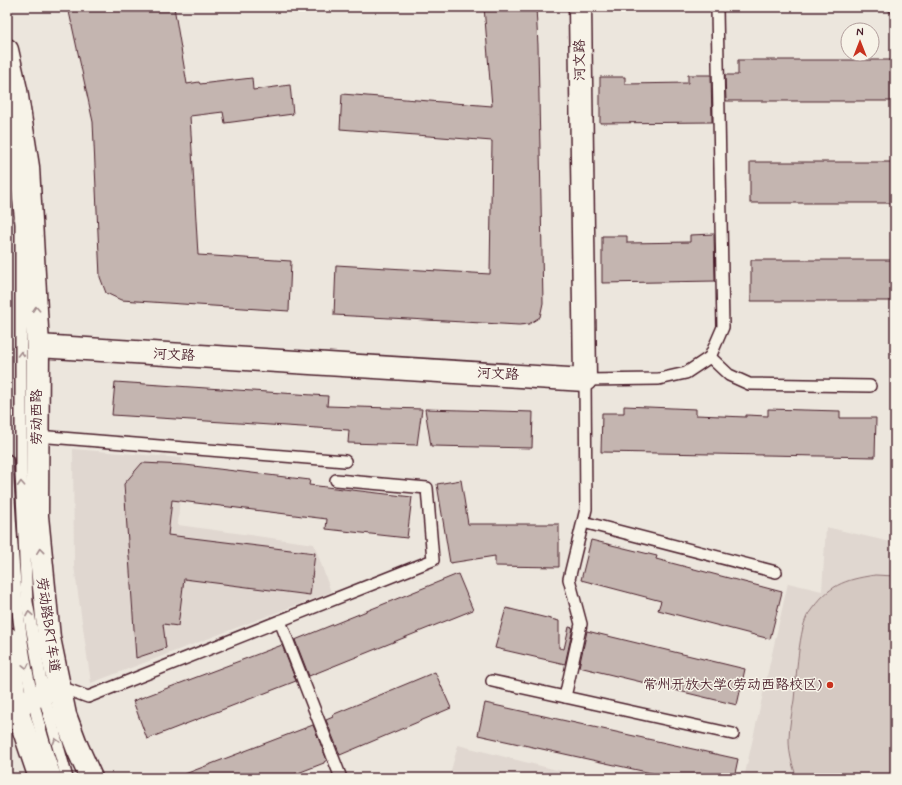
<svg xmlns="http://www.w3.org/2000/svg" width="902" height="785" font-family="Mynerve,'LXGW WenKai TC',sans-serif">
<rect width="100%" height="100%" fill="#ece6dd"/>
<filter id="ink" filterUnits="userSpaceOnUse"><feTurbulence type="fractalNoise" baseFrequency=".025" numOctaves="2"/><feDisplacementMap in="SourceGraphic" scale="8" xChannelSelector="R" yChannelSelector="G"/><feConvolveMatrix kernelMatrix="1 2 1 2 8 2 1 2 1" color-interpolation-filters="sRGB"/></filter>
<g filter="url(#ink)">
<g fill="#e0d7d0">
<polygon points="73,449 182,458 178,525 314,544 331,592 91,683 74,566"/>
<polygon points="826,527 895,543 895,778 744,778 788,583 822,591"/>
<polygon points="458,745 588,778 449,778"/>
</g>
<path fill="#d5c9c2" stroke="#907476" d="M875 575 895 576V778H797C792 765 789 753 789 739 789 726 792 713 794 700 796 681 799 625 809 613 829 585 843 580 875 575Z"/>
<g fill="#c4b5b0" stroke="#4a1f2b">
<polygon points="68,7 174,7 187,84 199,82 200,84 252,78 253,90 290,85 293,114 225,123 223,112 190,116 198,255 291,261 289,311 121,300 106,293 100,277 93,122"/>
<polygon points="484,7 536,7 538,46 543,303 540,317 529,324 519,325 334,315 336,265 490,274 492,141 340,129 342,94 492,106"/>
<polygon points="738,60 895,60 895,101 726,101 725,75 738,75"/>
<polygon points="688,75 711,75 712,122 600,123 600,77 625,77 625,84 688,83"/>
<rect x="750" y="162" width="145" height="41"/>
<polygon points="714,234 715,281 602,283 602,236 627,236 627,243 690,242 690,235"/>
<rect x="751" y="260" width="144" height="41"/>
<polygon points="115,382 328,396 327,406 422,409 417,445 348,443 349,430 112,415"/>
<polygon points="624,406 696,409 696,415 746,417 746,415 768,416 768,409 840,411 840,418 876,418 875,457 601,452 602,413 624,413"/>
<polygon points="425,409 533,412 532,448 431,446"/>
<polygon points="142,463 185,465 310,480 309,485 412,497 407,538 326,529 327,519 172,500 168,535 315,553 310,595 184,579 178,626 163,624 166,648 136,658 124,484"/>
<polygon points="461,480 468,524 559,524 559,567 495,566 495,556 450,563 437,484"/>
<polygon points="591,540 657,556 656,559 782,592 770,639 658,610 661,601 581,580"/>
<polygon points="458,574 473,610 309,676 295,640"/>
<polygon points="506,608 559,621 559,648 564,649 569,627 573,628 565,664 495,648"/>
<polygon points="587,631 745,669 737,705 579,667"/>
<polygon points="282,645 296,681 147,739 133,701"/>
<polygon points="435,672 451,708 340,755 326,720 333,717 332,715"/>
<polygon points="485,703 738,759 734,778 674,778 478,735"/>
<polygon points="313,725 327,760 324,762 324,763 285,778 177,778 177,777"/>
</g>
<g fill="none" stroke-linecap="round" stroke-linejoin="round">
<defs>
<g id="lane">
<polyline points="895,7 895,8"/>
<polyline points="717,9 723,327 710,357 686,373 659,379 585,380 586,509 569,579 581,624 565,697 733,734"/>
<polyline points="7,113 13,146 21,224 21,472 27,602 43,693 67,778"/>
<polyline points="710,357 729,375 749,384 870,386"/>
<polyline points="37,436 345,461"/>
<path d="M7 460C12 567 18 676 56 778"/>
<polyline points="583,522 776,572"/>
<polyline points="280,621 341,778"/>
<polyline points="492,681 565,697"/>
<polyline points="58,686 88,697 433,560 427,488 336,480"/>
</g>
<polyline id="street" points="38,346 585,380 580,7"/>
<polyline id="secondary" points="7,719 16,707 33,698 58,686"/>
<g id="primary">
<polyline points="7,50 16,90 28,167 38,346 37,516 49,638 65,715 77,747 91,778"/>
<polyline points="7,638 16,707 40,778"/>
</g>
</defs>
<use href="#lane" stroke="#4a1f2b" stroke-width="14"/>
<use href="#street" stroke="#4a1f2b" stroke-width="25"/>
<use href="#secondary" stroke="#4a1f2b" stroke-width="25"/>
<use href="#primary" stroke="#4a1f2b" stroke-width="25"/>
<use href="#lane" stroke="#f7f3e8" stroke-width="11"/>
<use href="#street" stroke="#f7f3e8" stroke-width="22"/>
<use href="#secondary" stroke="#f7f3e8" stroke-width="22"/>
<use href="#primary" stroke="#f7f3e8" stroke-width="22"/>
</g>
<defs><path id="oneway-chevron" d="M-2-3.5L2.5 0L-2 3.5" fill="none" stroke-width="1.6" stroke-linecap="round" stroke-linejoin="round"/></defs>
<g stroke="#a0898a">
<use href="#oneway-chevron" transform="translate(36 309) rotate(-93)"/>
<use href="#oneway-chevron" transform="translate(21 354) rotate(-90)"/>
<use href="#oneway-chevron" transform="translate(21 484) rotate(-93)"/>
<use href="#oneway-chevron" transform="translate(40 551) rotate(-96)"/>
<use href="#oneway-chevron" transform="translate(29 614) rotate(-100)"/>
<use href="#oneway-chevron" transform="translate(26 666) rotate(78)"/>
<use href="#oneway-chevron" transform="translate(56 741) rotate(-106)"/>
</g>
</g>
<circle fill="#c8321e" stroke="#f7f3e8" stroke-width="1.5" cx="830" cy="685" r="4"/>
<g text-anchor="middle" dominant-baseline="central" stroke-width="3" stroke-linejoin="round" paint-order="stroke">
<g font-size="14" fill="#4a1f2b" stroke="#f7f3e8">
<text transform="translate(580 60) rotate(-91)">河文路</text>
<text transform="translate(174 355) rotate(3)">河文路</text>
<text transform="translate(498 374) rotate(3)">河文路</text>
<text transform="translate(37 417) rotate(-90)">劳动西路</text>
<text transform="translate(48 625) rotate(82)">劳动路BRT车道</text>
</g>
<g font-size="14" fill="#4a1f2b" stroke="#f7f3e8" text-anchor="end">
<text x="822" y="685">常州开放大学(劳动西路校区)</text>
</g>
</g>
<rect width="902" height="785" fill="none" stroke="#f7f3e8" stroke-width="24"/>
<rect x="12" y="12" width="878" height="761" fill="none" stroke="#4a1f2b" stroke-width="1.5" filter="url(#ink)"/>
<g transform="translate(860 42)"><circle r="19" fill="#f7f3e8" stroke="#b29e9c"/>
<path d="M0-3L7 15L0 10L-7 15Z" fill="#c8321e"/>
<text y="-6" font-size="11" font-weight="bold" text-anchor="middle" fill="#4a1f2b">N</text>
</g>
</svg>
